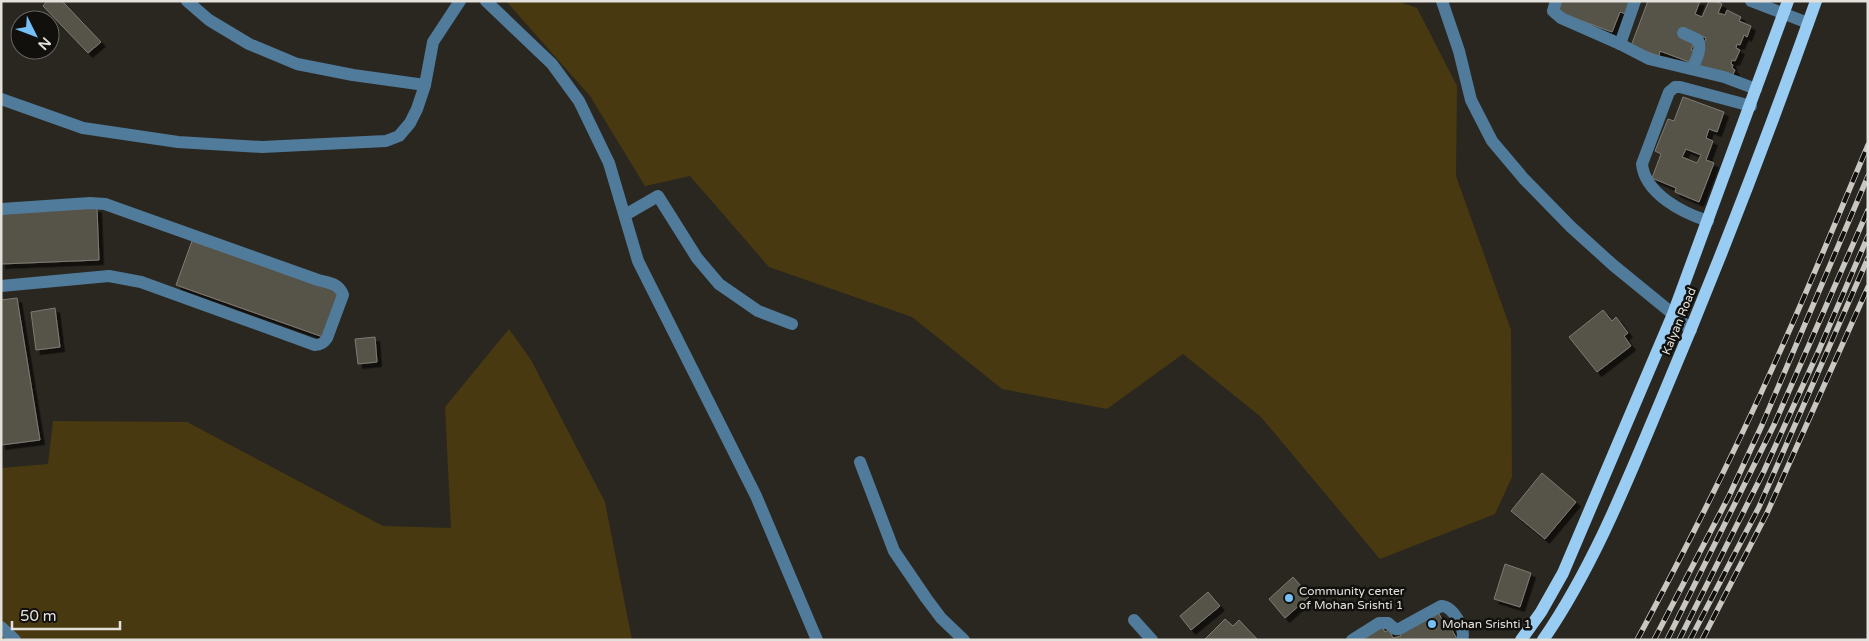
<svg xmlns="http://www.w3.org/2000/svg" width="1869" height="641" font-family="'Varela Round',sans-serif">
<defs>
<filter id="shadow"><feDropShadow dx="4.5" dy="4.5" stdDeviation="0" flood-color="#0009"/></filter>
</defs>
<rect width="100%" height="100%" fill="#2a2720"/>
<g fill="#483910">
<polygon points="506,1 1397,1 1417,8 1457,86 1456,176 1511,330 1512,477 1495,514 1380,559 1261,417 1183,354 1107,409 1002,389 912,317 769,267 690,176 645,186 590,96"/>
<polygon points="509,329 531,360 605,502 632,640 1,640 1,468 48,464 53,421 187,422 383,526 451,528 445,407"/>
</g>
<g fill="#56524a" stroke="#7f7b73" fill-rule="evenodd" filter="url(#shadow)">
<polygon points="47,1 62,1 101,42 88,53 43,6"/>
<polygon points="1561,1 1629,1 1626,14 1620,12 1612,32 1558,12"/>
<polygon points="1648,1 1700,1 1695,14 1702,17 1709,1 1715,1 1722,4 1718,13 1725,15 1727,10 1741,17 1739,21 1751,26 1747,37 1744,35 1740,45 1737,44 1736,48 1740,50 1735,61 1732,60 1731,64 1733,65 1732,68 1735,70 1731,78 1697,65 1706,38 1682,27 1694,42 1691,50 1696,51 1692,63 1660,51 1659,56 1631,46"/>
<path d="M1683 97 1724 112 1717 132 1709 129 1706 138 1713 141 1706 160 1714 163 1699 202 1675 192 1676 188 1652 178 1661 154 1655 151 1668 119 1674 121ZM1686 149 1701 155 1697 163 1682 157Z"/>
<polygon points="97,208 99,260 1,264 1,213"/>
<polygon points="192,241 339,292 323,337 176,285"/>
<polygon points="17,298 40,440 1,445 1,300"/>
<polygon points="55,308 60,347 36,350 31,312"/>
<polygon points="1603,310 1612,321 1616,317 1628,333 1624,336 1631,346 1597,372 1569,337"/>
<polygon points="375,337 377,362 358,364 355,339"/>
<polygon points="1542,473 1576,502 1545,539 1511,511"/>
<polygon points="1505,564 1531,573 1520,607 1494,599"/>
<polygon points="1293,577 1310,596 1285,618 1269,599"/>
<polygon points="1208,592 1220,606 1191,630 1180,616"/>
<polygon points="1438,612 1443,621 1446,619 1457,639 1361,640 1382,627 1385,632 1389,630 1393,638 1401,636 1399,633"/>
<polygon points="1225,619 1233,626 1239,620 1258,640 1204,640"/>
</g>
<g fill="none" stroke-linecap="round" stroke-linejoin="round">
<g stroke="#507b9a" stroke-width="12">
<polyline points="187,1 209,20 249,44 297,64 353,75 425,85"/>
<polyline points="486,1 552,64 579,101 609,163 638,261 756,496 817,640"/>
<polyline points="1442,1 1459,51 1471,100 1492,141 1524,179 1571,227 1613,265 1673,314 1691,330"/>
<polyline points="1556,1 1553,11 1561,18 1620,44 1649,59 1724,77 1756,89"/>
<polyline points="1751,1 1808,23"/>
<path d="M1683 33 1698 40C1702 50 1696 60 1692 69"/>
<polyline points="1620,44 1635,1"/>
<polyline points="1,99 83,128 178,142 262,147 386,141 399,136 410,123 417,109 425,85 433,42 460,1"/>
<path d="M1 209 90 203 105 204 318 280C329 283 339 283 343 295L327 338C324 343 321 345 315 345L141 282 109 276 1 286"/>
<polyline points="625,215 658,196 697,258 719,284 758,311 792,324"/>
<path d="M1708 221C1683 213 1645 194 1642 164L1669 92 1675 87H1680L1751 106"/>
<polyline points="860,462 894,551 926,598 941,618 964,640"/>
<polyline points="1134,620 1152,640"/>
<polyline points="1,627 15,640"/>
<path d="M1352 640 1379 623H1388L1395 629H1399L1441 606C1453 606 1466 629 1462 640"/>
</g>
<g stroke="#98ccf3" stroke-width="12">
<polyline points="1521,640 1541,612 1563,573 1673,314 1788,1"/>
<path d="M1543 640C1593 567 1626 484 1660 403 1716 271 1768 136 1816 1"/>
</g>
<defs>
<g id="rail">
<path d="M1637 640C1687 547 1734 454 1777 358 1809 288 1838 216 1868 145"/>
<polyline points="1654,640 1729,496 1762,425 1868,176"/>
<polyline points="1667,640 1774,425 1868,210"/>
<polyline points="1679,640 1764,471 1819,350 1868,236"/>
<polyline points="1690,640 1759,507 1868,258"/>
<polyline points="1702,640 1767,513 1868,287"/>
</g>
</defs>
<use href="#rail" stroke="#c9c7c2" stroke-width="5.5"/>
<use href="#rail" stroke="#11100d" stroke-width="4" stroke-dasharray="11" stroke-linecap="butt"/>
</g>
<g fill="#75c0f6" stroke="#11100d" stroke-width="2">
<circle cx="1289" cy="598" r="5"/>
<circle cx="1432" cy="624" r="5"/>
</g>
<g text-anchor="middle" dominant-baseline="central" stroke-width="5" stroke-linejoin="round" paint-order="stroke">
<g font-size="12" fill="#e3e1dc" stroke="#11100d">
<text transform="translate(1679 321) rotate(-68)">Kalyan Road</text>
</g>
<g font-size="12" fill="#e3e1dc" stroke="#11100d" text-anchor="start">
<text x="1299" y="591">Community center<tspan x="1299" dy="14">of Mohan Srishti 1</tspan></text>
<text x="1442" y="624">Mohan Srishti 1</text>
</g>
</g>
<rect width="1869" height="641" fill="none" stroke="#e3e1dc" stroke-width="5"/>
<g transform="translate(35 35) rotate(132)"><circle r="24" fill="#11100d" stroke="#656460"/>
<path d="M0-4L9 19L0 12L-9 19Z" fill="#75c0f6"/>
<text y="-8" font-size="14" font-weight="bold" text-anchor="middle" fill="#e3e1dc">N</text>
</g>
<path d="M12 621v8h108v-8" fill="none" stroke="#e3e1dc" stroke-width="2.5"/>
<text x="20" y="621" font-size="15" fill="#e3e1dc" stroke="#11100d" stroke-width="4" paint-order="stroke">50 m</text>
</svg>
